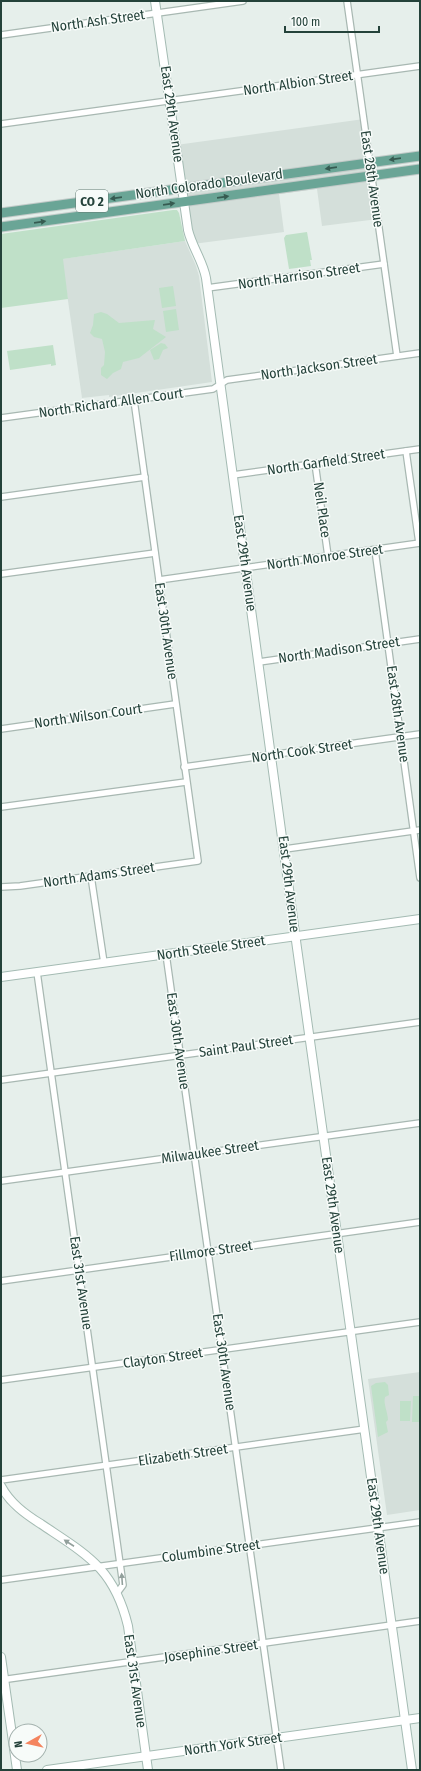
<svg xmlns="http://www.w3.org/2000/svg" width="421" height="1771" font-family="'Fira Sans Condensed',sans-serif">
<rect width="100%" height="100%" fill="#e6efeb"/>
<g fill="#d4dfda">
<polygon points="364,119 378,219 322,226 317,189 279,194 284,232 193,244 176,145"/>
<polygon points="185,241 196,266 199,276 212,382 109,397 109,395 82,398 62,259"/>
<polygon points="420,1372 420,1510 387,1515 368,1379"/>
</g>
<g fill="#bfe0c8">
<polygon points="173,210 177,210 179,213 185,241 63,259 68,299 1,308 1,234"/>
<polygon points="307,232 312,260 310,260 311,266 289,269 284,238 286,235"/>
<polygon points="173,286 176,306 162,308 159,288"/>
<polygon points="176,309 179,330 166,332 163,311"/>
<polygon points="101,312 107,314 119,323 155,320 153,329 166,337 139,358 123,362 121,369 113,373 107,379 101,375 101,368 104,365 105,352 102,339 94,337 90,333 93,325 94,314"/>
<polygon points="161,343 165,344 168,348 163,350 159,359 154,360 150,350"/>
<polygon points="53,345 56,365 51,366 51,364 10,370 7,351"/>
<path d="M385 1382 388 1385 389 1395 385 1397C383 1403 388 1413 388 1420L386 1422 388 1432 378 1437 371 1386 376 1383Z"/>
<polygon points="413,1396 420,1396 420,1422 412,1422"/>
<polygon points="400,1401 411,1401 410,1421 400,1421"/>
</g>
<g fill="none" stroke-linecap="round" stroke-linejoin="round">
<defs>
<g id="street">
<polyline points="347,1 397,356"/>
<polyline points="1,35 243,1"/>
<polyline points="1,124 420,66"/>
<polyline points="207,288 384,264"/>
<polyline points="1,418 213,389 227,380 420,353"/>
<polyline points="406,451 419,543"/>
<polyline points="315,463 328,556"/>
<polyline points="233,475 420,449"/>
<polyline points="1,497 145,477"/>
<polyline points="375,550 420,878"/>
<polyline points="1,574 155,553"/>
<polyline points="159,580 420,543"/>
<polyline points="259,662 420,639"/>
<polyline points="1,729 175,704"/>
<polyline points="184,767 420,734"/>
<polyline points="1,807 186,782"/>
<polyline points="285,849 420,830"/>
<polyline points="91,876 104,963"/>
<polyline points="1,887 20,886 198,861 134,400"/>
<polyline points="166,954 281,1770"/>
<polyline points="37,972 123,1585 117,1593"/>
<polyline points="1,1080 420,1022"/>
<polyline points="1,1181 420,1123"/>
<polyline points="1,1281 420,1222"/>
<polyline points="1,1380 420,1322"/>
<polyline points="1,1480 365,1429"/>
<polyline points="1,1580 420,1522"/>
<polyline points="1,1680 420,1621"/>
</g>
<g id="secondary">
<path d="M155 1 188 230C192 247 203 261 206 278L297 948 412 1770"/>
<polyline points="1,977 420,919"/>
<path d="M1 1486C10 1503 25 1514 41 1524 87 1555 114 1568 128 1626L148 1770"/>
<polyline points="1,1657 17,1770"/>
<polyline points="47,1770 420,1718"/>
</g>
<g id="primary">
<polyline points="1,213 420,156"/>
<polyline points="1,227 420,169"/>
</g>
</defs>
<use href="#street" stroke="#a8b8b2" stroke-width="8"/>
<use href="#secondary" stroke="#a4bbb3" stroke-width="10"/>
<use href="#primary" stroke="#c2cac8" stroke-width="11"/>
<use href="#street" stroke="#fff" stroke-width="5.5"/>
<use href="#secondary" stroke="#fff" stroke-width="8"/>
<use href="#primary" stroke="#6aa596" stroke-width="9"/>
</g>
<defs><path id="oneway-solid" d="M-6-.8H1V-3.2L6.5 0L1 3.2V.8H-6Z"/></defs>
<g fill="#365b51">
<use href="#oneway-solid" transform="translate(395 159) rotate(172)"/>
<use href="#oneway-solid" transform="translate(331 168) rotate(172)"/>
<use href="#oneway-solid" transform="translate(223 197) rotate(-8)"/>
<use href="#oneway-solid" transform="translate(116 198) rotate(172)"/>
<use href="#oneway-solid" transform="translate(169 204) rotate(-8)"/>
<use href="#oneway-solid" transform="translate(40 222) rotate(-8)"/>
</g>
<g fill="#92a09c">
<use href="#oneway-solid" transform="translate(69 1543) rotate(-147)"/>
<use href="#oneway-solid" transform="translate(122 1579) rotate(-94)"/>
</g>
<g text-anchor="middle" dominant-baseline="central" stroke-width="3" stroke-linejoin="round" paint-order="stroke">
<rect fill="#f7fbf9" stroke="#637a73" stroke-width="1" x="76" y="190" width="32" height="22" rx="3"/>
<g font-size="13" font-weight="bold" fill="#24423a">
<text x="92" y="201">CO 2</text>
</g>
<g font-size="14" fill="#24423a" stroke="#f7fbf9">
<text transform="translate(98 21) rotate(-8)">North Ash Street</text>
<text transform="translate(298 83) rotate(-8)">North Albion Street</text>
<text transform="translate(172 114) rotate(82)">East 29th Avenue</text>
<text transform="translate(372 179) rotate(82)">East 28th Avenue</text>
<text transform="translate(209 184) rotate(-8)">North Colorado Boulevard</text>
<text transform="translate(299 276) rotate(-8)">North Harrison Street</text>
<text transform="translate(319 367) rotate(-8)">North Jackson Street</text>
<text transform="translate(111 403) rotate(-8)">North Richard Allen Court</text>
<text transform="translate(326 462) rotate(-8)">North Garfield Street</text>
<text transform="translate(322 510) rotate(82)">Neil Place</text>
<text transform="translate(325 557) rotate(-8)">North Monroe Street</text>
<text transform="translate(245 563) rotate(82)">East 29th Avenue</text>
<text transform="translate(166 631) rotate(82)">East 30th Avenue</text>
<text transform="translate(339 650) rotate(-8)">North Madison Street</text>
<text transform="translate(398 714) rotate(82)">East 28th Avenue</text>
<text transform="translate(88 716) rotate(-8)">North Wilson Court</text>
<text transform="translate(302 751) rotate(-8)">North Cook Street</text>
<text transform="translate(99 875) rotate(-8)">North Adams Street</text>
<text transform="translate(289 884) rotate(83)">East 29th Avenue</text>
<text transform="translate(211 948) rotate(-8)">North Steele Street</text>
<text transform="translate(178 1041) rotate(82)">East 30th Avenue</text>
<text transform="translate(246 1046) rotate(-8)">Saint Paul Street</text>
<text transform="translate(210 1152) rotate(-8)">Milwaukee Street</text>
<text transform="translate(333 1205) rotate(82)">East 29th Avenue</text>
<text transform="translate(211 1251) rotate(-8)">Fillmore Street</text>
<text transform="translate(81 1283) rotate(82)">East 31st Avenue</text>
<text transform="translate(163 1358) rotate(-8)">Clayton Street</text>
<text transform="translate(224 1362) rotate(82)">East 30th Avenue</text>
<text transform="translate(183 1455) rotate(-8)">Elizabeth Street</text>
<text transform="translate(378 1526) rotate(82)">East 29th Avenue</text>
<text transform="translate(211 1551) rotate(-8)">Columbine Street</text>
<text transform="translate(211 1651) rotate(-8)">Josephine Street</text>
<text transform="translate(135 1681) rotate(82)">East 31st Avenue</text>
<text transform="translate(233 1744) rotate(-8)">North York Street</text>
</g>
</g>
<rect width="421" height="1771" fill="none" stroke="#24423a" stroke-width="4"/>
<g transform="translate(28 1743) rotate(262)"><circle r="19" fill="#f7fbf9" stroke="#a3b1ad"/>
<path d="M0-3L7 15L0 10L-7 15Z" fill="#f4845f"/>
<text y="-6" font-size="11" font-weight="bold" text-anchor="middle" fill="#24423a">N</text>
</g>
<path d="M285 26v6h94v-6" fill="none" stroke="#24423a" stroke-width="2"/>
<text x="291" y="26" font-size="12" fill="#24423a" stroke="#f7fbf9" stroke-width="3" paint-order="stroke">100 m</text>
</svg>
